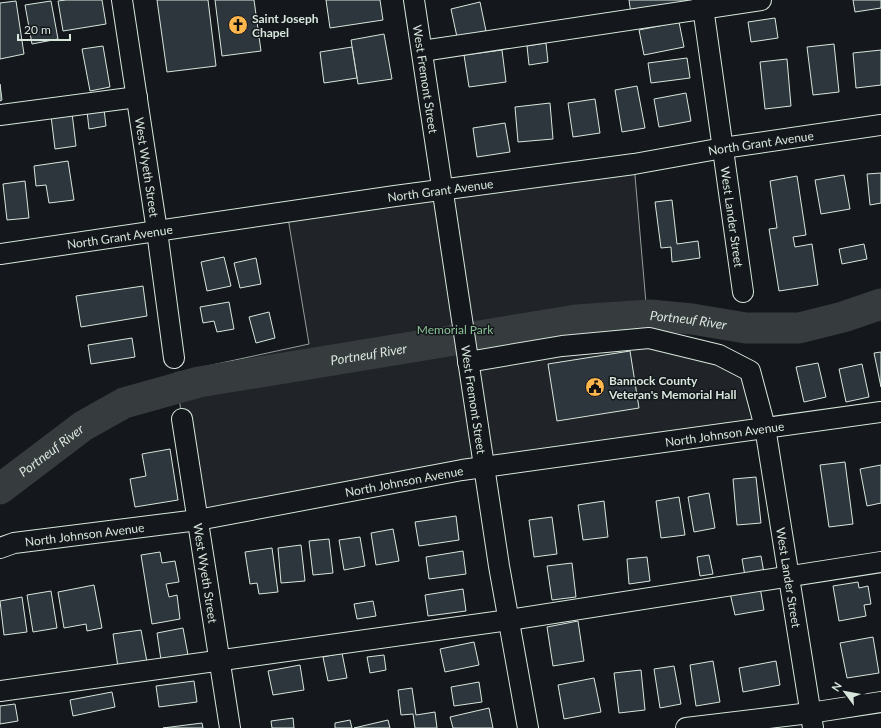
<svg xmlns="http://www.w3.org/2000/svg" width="881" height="728" font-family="Lato,sans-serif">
<rect width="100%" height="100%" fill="#14181c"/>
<polygon fill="#202428" stroke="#939e99" points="634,164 649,338 750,371 765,427 198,520 175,373 309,344 287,212"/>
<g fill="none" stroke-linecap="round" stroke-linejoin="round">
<path stroke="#363b3e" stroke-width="31" id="s1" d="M0 489 83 426 124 403 199 382 576 320 650 315 692 319 746 328H799L843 317 881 304"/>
</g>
<g fill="#2c363c" stroke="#d8e6dc">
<polygon points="66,0 102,0 106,24 63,31 58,1"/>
<polygon points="157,0 208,0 216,66 167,72"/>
<polygon points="215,0 254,0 261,51 222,56"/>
<polygon points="326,0 380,0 383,20 330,28"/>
<polygon points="629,0 689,0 690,6 631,14"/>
<polygon points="853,0 881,0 881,8 855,12"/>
<polygon points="16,1 24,54 0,59 0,3"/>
<polygon points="51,1 58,39 32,44 25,5"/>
<polygon points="480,2 486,31 457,37 451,9"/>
<polygon points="775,18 778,38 751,42 748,22"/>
<polygon points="679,22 684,47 644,55 639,30"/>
<polygon points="384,34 392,79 358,84 351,40"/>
<polygon points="546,43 548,62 529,65 527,46"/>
<polygon points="834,44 839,92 813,95 807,47"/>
<polygon points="103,46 110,87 90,91 82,49"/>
<polygon points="352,47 357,78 324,83 320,52"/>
<polygon points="502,50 506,82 469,87 464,55"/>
<polygon points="881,50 881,85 856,88 853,53"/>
<polygon points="687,58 690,78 651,83 648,63"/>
<polygon points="787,59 791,106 765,109 760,62"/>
<polygon points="0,84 2,100 0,101"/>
<polygon points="637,86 645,128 622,132 615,90"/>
<polygon points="686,93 691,121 659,127 654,99"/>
<polygon points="595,99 600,133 573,137 568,103"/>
<polygon points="550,103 553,139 518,142 515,107"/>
<polygon points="104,109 106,126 89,129 87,111"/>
<polygon points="72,113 76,146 55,149 51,116"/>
<polygon points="505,123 510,152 477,157 473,128"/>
<polygon points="68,161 74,200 49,203 46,185 36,186 34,166"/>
<polygon points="881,173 881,203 870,205 867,174"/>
<polygon points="844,175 850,209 821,214 815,180"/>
<polygon points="797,176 806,235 793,237 795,247 812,244 818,285 779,291 769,229 777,228 770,181"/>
<polygon points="25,181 29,218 7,220 3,184"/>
<polygon points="672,200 677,244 698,241 700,258 672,262 671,247 661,248 655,202"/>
<polygon points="864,244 867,259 842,264 839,249"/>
<polygon points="224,257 231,286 207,291 201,262"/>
<polygon points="256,258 261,284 240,288 234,263"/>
<polygon points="143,286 147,316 81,327 76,296"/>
<polygon points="229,302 234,329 217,332 214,321 203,323 200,307"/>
<polygon points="269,312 275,338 256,343 249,317"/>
<polygon points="132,338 135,357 91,364 88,345"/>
<polygon points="630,351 639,408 557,421 548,364"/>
<polygon points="881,352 881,387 874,353"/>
<polygon points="818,363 826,397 804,402 796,367"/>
<polygon points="862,364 869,397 846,402 839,369"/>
<polygon points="170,449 178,500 135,507 130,479 146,476 142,454"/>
<polygon points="845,462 853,524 829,527 820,465"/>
<polygon points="881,465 881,503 867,506 860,469"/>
<polygon points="756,477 761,523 737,525 733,479"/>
<polygon points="709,493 715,528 694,532 688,497"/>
<polygon points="679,497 685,535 661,538 656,501"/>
<polygon points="604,501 608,537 583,540 578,505"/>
<polygon points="456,516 459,540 419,546 415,522"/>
<polygon points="552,517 557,554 534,557 529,520"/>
<polygon points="393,529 399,561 376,565 371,533"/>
<polygon points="360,537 365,566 344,570 339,540"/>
<polygon points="329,539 333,573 313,575 309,541"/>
<polygon points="301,545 305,581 281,583 278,548"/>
<polygon points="272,548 278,592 259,594 257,583 250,584 245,552"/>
<polygon points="463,551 466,574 429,579 426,557"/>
<polygon points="160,552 162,563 175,561 179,582 166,584 169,597 177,595 180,619 152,624 141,555"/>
<polygon points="709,555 713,574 700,576 697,557"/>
<polygon points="761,556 764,573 745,576 742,559"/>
<polygon points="647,557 650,581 629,584 627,559"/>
<polygon points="572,563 576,597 552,600 547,566"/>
<polygon points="858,582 859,588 868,586 871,604 864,605 866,616 839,621 833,586"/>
<polygon points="94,585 102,628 87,631 86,624 64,628 58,592"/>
<polygon points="760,587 764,610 735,615 730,593"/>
<polygon points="463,589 466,611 428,616 425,595"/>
<polygon points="51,591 57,628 33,632 27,595"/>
<polygon points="22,597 27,632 4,635 0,601"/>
<polygon points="373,601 376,616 357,619 354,604"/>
<polygon points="578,621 584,661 553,666 547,627"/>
<polygon points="183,628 188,655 161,660 157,633"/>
<polygon points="141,630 147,662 118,667 113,634"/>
<polygon points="873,637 879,673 847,678 840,643"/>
<polygon points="474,642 479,665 445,672 440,649"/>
<polygon points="342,653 347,678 328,681 323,657"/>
<polygon points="384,655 386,670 370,673 367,657"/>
<polygon points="713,661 720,702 696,706 690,665"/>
<polygon points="776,661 780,685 743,692 739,668"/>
<polygon points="300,665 304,690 273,695 268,671"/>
<polygon points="674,666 681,704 660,708 654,669"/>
<polygon points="641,670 645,710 619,713 614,673"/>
<polygon points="594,678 601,712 564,719 558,685"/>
<polygon points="194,681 197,702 159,707 156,686"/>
<polygon points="479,682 482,702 454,706 451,687"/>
<polygon points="412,688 416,715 435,712 437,728 415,728 413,714 401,715 398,690"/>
<polygon points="112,692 115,707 73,716 70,700"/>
<polygon points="15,704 18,721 0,724 0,706"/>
<polygon points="489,708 493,728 453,728 450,717"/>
<polygon points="293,718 294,728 272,728 271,721"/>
<polygon points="350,720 352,728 335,728 335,723"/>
<polygon points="388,720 390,728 354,728"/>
<polygon points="202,723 203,728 163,728"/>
</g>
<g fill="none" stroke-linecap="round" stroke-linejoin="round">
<defs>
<g id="minor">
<path id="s2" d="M122 0 157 231 174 358"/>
<path id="s3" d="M414 0 499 566 528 728"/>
<path id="s4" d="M702 0 743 292"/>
<polyline points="422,51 761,0"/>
<polyline points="0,115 137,97"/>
<path id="s5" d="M0 254 395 196 634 164 723 148 881 125"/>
<path id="s6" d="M468 362 562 346 649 338 719 355 750 371 765 427 813 728"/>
<path id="s7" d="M182 419 230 728"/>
<path id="s8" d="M0 548 14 543 198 520 462 470 881 412"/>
<polyline points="0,691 509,620 881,562"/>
<polyline points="686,728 810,713 881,702"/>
</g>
</defs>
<use href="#minor" stroke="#d8e6dc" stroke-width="22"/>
<use href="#minor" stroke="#14181c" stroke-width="20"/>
</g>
<defs>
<symbol id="church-disc" viewBox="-11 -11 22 22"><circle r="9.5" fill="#ffb74d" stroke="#14181c"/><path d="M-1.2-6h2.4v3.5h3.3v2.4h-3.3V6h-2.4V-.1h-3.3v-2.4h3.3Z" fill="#111"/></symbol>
<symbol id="civic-disc" viewBox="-11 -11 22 22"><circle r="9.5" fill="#ffb74d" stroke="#14181c"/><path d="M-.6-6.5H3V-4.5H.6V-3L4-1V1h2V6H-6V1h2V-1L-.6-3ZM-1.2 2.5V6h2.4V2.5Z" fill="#111"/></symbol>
</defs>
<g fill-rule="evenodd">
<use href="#church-disc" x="227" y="14" width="22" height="22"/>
<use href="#civic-disc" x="584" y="376" width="22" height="22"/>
</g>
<g text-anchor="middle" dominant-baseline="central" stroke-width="3" stroke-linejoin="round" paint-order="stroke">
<g font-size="12" font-weight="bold" fill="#d8e6dc" stroke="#14181c" text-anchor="start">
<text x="252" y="18">Saint Joseph<tspan x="252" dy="14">Chapel</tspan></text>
<text x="609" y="380">Bannock County<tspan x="609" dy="14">Veteran's Memorial Hall</tspan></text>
</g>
<g font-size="12" fill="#d8e6dc" stroke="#14181c">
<text stroke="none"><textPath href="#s3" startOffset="80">West Fremont Street</textPath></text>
<text stroke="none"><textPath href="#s5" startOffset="769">North Grant Avenue</textPath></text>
<text stroke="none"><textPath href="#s2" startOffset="169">West Wyeth Street</textPath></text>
<text stroke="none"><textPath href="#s5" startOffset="445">North Grant Avenue</textPath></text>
<text stroke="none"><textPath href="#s4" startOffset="219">West Lander Street</textPath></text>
<text stroke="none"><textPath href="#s5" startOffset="121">North Grant Avenue</textPath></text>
<text stroke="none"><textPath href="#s3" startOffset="404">West Fremont Street</textPath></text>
<text stroke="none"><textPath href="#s8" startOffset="734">North Johnson Avenue</textPath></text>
<text stroke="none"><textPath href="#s8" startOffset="410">North Johnson Avenue</textPath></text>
<text stroke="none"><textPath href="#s8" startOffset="86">North Johnson Avenue</textPath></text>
<text stroke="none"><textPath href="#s7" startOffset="156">West Wyeth Street</textPath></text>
<text stroke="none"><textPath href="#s6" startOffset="500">West Lander Street</textPath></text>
</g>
<g font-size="12" fill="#8ac095" stroke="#14181c">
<text x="455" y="329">Memorial Park</text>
</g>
<g font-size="13" font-style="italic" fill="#d8e6dc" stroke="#14181c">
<text stroke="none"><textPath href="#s1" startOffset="724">Portneuf River</textPath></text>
<text stroke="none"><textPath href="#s1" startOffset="401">Portneuf River</textPath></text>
<text stroke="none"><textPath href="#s1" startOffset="64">Portneuf River</textPath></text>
</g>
</g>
<g transform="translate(845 692) rotate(302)" stroke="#14181c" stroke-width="3" paint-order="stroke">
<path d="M0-3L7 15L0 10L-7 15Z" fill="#d8e6dc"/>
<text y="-6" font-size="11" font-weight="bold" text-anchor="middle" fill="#d8e6dc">N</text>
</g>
<path d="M18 34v6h52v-6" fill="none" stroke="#d8e6dc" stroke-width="2"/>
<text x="24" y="34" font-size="12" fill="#d8e6dc" stroke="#14181c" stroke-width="3" paint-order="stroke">20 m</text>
</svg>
